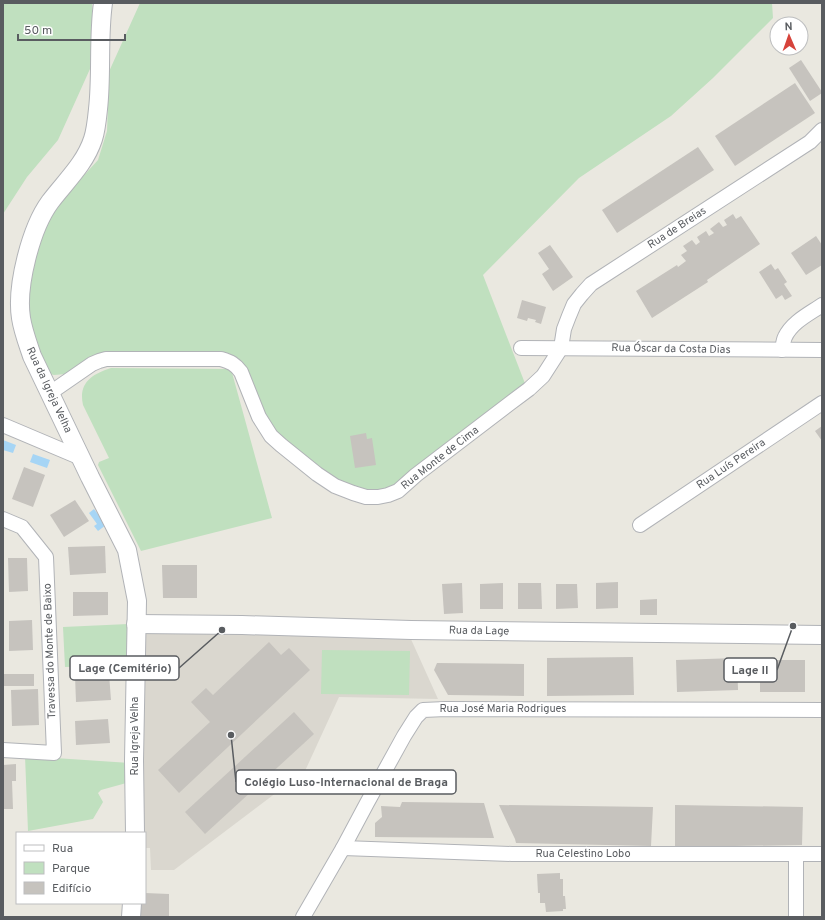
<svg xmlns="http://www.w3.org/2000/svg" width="825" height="920" font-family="Overpass,sans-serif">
<rect width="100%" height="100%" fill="#eae8e0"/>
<polygon fill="#dad7cf" points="141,629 410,637 438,699 339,697 305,771 174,870 151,870 150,848 145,848 145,833 140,833"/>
<g fill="#c0e0bf">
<polygon points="3,3 92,3 94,60 58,140 27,177 3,214"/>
<polygon points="140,3 772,3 773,18 713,78 671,116 579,178 483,275 526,386 397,484 383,490 367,491 347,484 325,472 277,435 262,410 246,368 242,361 235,357 227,354 107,354 66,374 54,375 50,374 36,344 30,322 29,294 36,257 43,230 55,207 98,160 107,131 108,105 107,76"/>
<path d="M111 368 231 369 272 518 141 551 98 465 99 462 109 458 83 405C78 383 92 374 111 368Z"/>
<polygon points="128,624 128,665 65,667 63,627"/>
<polygon points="322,650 410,651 409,695 321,694"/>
<polygon points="25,756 130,763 130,782 101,790 98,793 103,802 93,819 28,831"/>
</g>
<g fill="#a6d5f5">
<polygon points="3,440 16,445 13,453 3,450"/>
<polygon points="33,454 50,460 47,468 30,462"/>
<polygon points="94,509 106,525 98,531 94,526 97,524 89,513"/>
</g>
<g fill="#c6c3be">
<polygon points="801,60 822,92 822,93 810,101 789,68"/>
<polygon points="795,83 815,113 735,166 715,136"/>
<polygon points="698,147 714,170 617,233 602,210"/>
<polygon points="733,214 736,219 741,216 760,244 707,280 708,282 652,318 636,291 677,265 678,267 686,261 681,255 687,251 683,246 692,240 696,245 700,242 697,237 706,231 709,236 714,233 710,229 719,222 723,227 727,225 724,220"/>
<polygon points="816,236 822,245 822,265 806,275 791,253"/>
<polygon points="550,245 573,277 553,291 542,274 549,269 538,253"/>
<polygon points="771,264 775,270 778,268 787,282 784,284 792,296 785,300 782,295 776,299 759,272"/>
<polygon points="522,300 546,307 541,324 535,322 536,320 528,318 527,321 517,318"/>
<polygon points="822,426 822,441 815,431"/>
<polygon points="366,433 367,439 372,438 376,465 355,468 350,436"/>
<polygon points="24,467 45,475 33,507 12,499"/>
<polygon points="75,500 89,521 64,537 50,515"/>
<polygon points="105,546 106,573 70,575 68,547"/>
<polygon points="8,558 27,558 28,591 9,592"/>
<polygon points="162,565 197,565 197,598 163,598"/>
<polygon points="618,582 618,608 596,609 596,583"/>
<polygon points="462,583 463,613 444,614 442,584"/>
<polygon points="503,583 503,609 480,609 480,584"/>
<polygon points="518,583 541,583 542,609 518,609"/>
<polygon points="556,584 577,584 578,608 556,609"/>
<polygon points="73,592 108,592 108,615 73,616"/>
<polygon points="657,599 657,615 640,615 640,600"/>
<polygon points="32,620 33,650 9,651 9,621"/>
<polygon points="269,642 281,655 289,648 310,670 179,793 158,770 210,722 191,702 206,688 213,695"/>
<polygon points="633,657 634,695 547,696 547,658"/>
<polygon points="737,658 738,690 677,692 676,660"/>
<rect x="760" y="660" width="45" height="32"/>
<polygon points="437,663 524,664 524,696 448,695 434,670"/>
<rect x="3" y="674" width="31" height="12"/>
<polygon points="109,674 111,700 76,702 75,676"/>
<polygon points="38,689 39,725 12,726 11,690"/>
<polygon points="294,712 314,734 205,834 185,812"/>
<polygon points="108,719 110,743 76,745 75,721"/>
<polygon points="16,764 16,781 12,781 13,809 3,809 3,765"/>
<polygon points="402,802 484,803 494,838 375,837 375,823 382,817 381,806 400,807"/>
<polygon points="499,805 653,807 651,846 516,843 515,839"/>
<polygon points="675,805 803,807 802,845 675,847"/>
<polygon points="560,873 560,879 563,879 563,896 565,896 566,909 563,909 563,911 546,912 545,903 540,903 540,893 538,893 537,874"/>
<polygon points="145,893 169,894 169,917 136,917 137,903 145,903"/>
</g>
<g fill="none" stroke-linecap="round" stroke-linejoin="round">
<defs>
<g id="minor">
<polyline points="521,348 822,350"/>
<path d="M782 350C783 346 783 341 785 337 792 322 809 314 822 305"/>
<path d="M50 393 92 364 99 361 106 359H221C231 362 235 364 241 372L259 417 271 436 281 445 317 474 335 486 353 493 366 497H378L388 495 398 491 416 475 509 404 529 389 543 376 561 348 564 329 569 316 574 304 582 294 591 284 810 142 822 130"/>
<polyline points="3,425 81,458"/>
<polyline points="3,519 22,527 46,557 54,753 3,750"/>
<polyline points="640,525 822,403"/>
<polyline points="343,848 512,854 822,854"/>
<polyline points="796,854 796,917"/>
<polyline points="303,917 343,848 367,803 404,736 416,717 423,710 446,709 822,710"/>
</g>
<g id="tertiary">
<path d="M103 3C98 38 102 74 98 109 97 119 96 130 93 139 85 164 65 182 50 202 31 228 16 286 21 318 23 331 28 344 32 356L90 477 127 550 137 601 134 760 135 833"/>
<polyline points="136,624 242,625 411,630 822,635"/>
<polyline points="131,917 132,903"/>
</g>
</defs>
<use href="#minor" stroke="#b1b3b7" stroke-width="16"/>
<use href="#tertiary" stroke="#b1b3b7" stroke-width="20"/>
<use href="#minor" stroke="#fff" stroke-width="14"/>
<use href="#tertiary" stroke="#fff" stroke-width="18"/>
</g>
<g text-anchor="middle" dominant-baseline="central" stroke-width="3.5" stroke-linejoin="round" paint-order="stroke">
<g font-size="11" fill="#595c60" stroke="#fff">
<text transform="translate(677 228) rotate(-33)">Rua de Breias</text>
<text transform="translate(671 349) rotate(1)">Rua Óscar da Costa Dias</text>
<text transform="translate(49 390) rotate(65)">Rua da Igreja Velha</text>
<text transform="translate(440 458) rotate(-38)">Rua Monte de Cima</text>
<text transform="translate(731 464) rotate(-34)">Rua Luís Pereira</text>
<text transform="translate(479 631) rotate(1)">Rua da Lage</text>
<text transform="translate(50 651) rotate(-92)">Travessa do Monte de Baixo</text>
<text x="503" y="709">Rua José Maria Rodrigues</text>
<text transform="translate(135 736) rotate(-90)">Rua Igreja Velha</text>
<text x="583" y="854">Rua Celestino Lobo</text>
</g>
</g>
<path fill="none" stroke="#595c60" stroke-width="1.5" d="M222 630L179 668M793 626L777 670M231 735L236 782"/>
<g fill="#595c60" stroke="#fff" stroke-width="1.5">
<circle cx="222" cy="630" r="4"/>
<circle cx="793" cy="626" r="4"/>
<circle cx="231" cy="735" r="4"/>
</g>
<g fill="#fff" stroke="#595c60" stroke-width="1.5">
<rect x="70" y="656" width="109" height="24" rx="4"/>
<rect x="724" y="658" width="53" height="24" rx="4"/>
<rect x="236" y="770" width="220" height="24" rx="4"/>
</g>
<g font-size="12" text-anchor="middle" font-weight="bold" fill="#595c60">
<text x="125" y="672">Lage (Cemitério)</text>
<text x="750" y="674">Lage II</text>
<text x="346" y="786">Colégio Luso-Internacional de Braga</text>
</g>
<rect width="825" height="920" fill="none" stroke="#595c60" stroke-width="8"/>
<rect x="16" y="832" width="130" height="72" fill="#ffffff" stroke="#bdbebf"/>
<rect x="24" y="845" width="20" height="6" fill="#ffffff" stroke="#bdbebf"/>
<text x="52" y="852" font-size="12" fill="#595c60">Rua</text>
<rect x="24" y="862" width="20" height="12" fill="#c0e0bf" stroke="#bdbebf"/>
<text x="52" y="872" font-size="12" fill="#595c60">Parque</text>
<rect x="24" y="882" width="20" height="12" fill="#c6c3be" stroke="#bdbebf"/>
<text x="52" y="892" font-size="12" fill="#595c60">Edifício</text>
<g transform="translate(789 36) rotate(358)"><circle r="19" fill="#ffffff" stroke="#bdbebf"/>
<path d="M0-3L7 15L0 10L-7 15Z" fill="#d6433b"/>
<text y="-6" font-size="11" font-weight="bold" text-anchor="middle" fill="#595c60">N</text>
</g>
<path d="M18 34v6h107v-6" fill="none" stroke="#595c60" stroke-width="2"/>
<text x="24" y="34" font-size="12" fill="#595c60" stroke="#ffffff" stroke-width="3" paint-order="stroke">50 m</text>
</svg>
